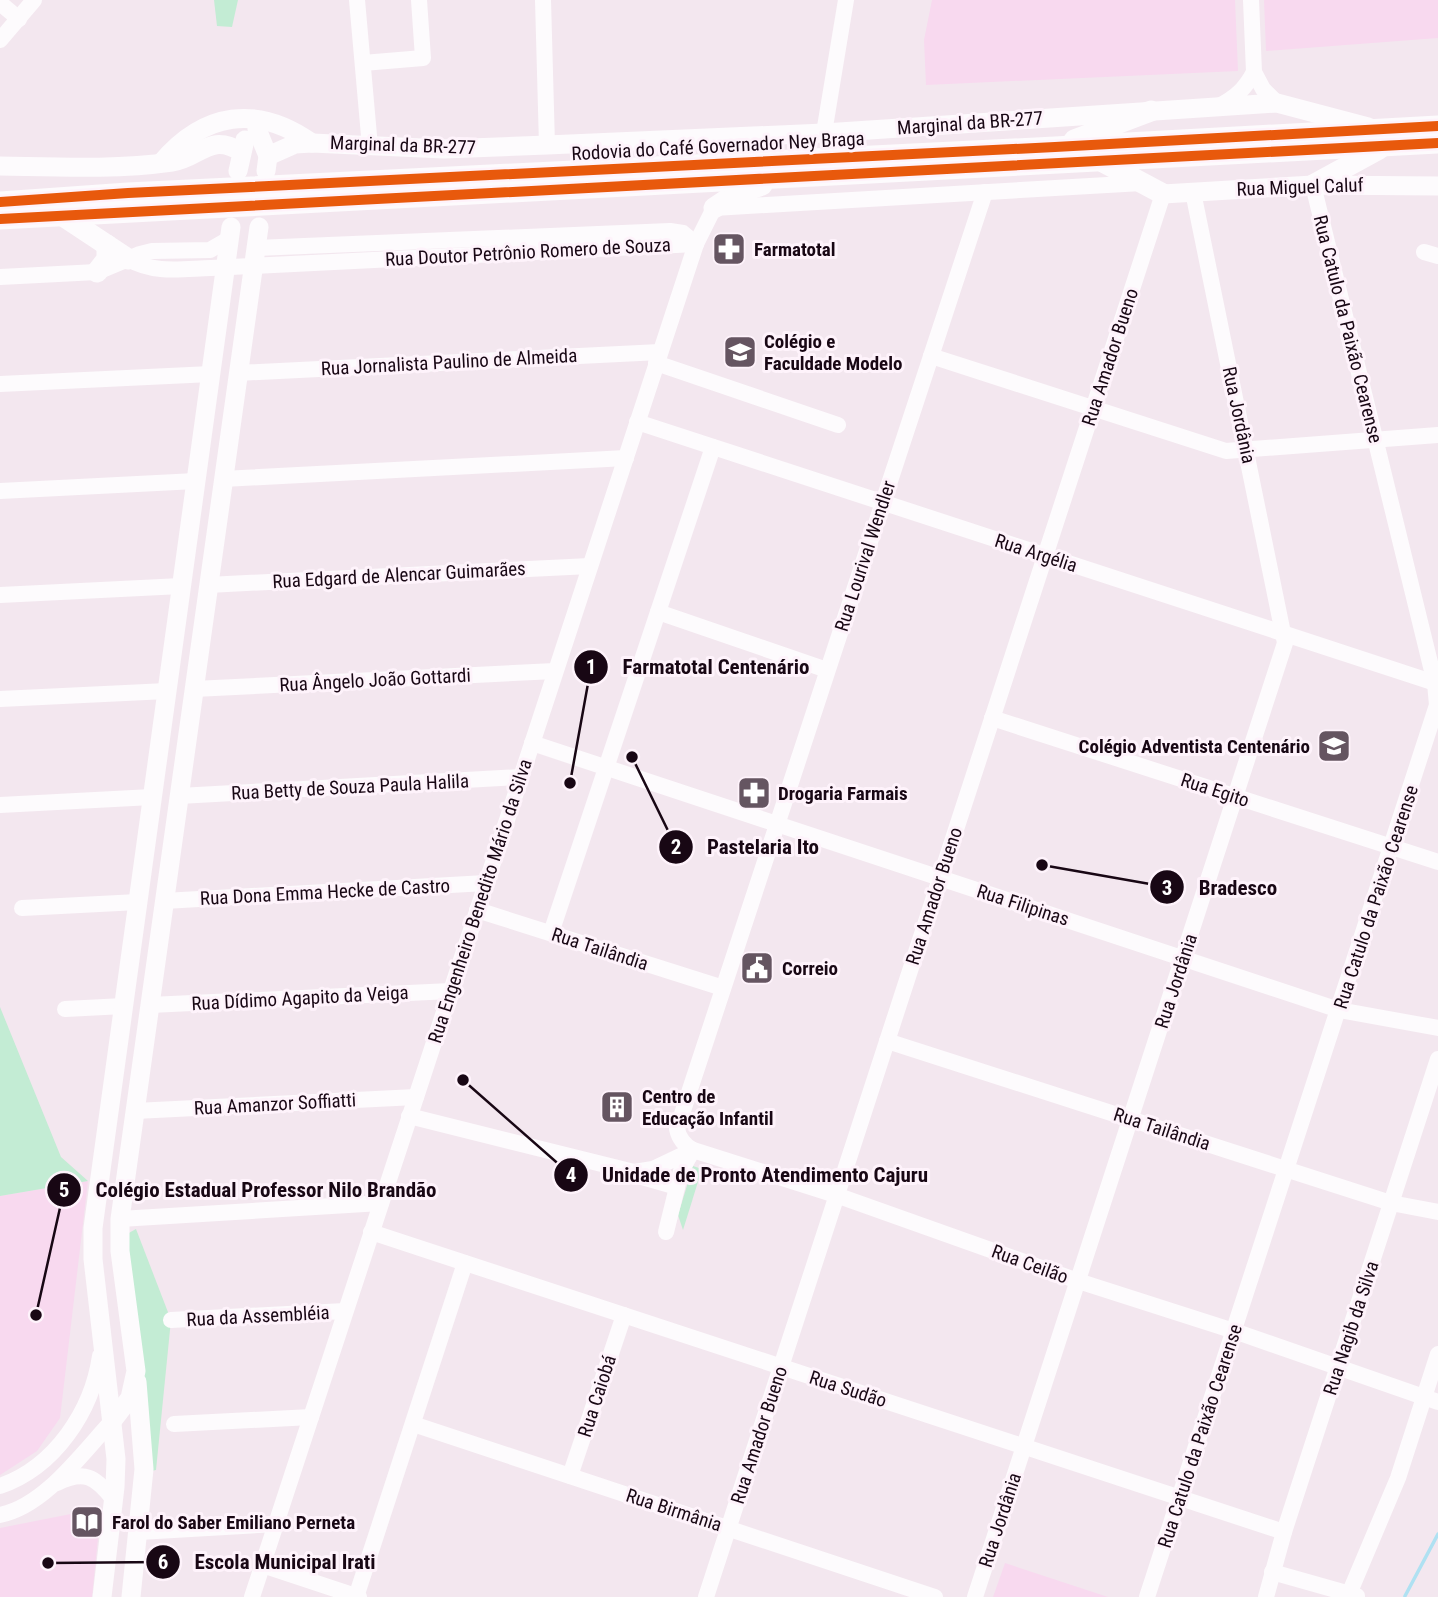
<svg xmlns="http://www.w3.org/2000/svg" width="1438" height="1597" font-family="'Roboto Condensed',sans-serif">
<rect width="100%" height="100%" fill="#f3e7ef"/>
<g fill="#f8d9ef">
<polygon points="932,0 1235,0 1238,71 926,85 924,40"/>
<polygon points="1264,0 1438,0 1438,38 1266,51"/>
<polygon points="88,1181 60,1418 37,1451 0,1475 0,1196"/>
<polygon points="101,1508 92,1597 0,1597 0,1528"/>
<polygon points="1005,1563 1108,1597 993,1597"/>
</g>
<g fill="#c3ecd4">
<polygon points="214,0 238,0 232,27 217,26"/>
<polygon points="0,1007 61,1157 88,1181 0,1196"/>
<polygon points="693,1166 702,1169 683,1230 678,1215"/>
<polygon points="136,1229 171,1320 156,1470 151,1471 127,1234"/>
</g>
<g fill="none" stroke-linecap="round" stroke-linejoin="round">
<polyline stroke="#afe1f2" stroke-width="3.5" points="1405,1596 1438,1534"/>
<g stroke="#fdfbfd" stroke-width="16">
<polyline points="357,0 370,147"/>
<polyline points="543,0 547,145"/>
<polyline points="1251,0 1254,72 1263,89 1277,103"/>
<polyline points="0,3 19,19"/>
<polyline points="0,40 34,0"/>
<polyline points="363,63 423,58 419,0"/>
<path d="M1219 106C1236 97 1245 89 1254 72"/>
<polyline points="824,133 846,0"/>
<path d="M985 192 677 1129C679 1139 684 1145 693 1150L836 1195 1078 1281 1234 1331 1438 1402"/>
<polyline points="256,248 670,231 683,233 696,244"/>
<polyline points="1424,252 1438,256"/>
<path d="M128 259C155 274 180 269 211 268L696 244"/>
<polyline points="0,277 97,272 140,254 152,251 210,250 229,239"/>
<polyline points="931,356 1226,451 1438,435"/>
<polyline points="656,363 838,425"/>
<polyline points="238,373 660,352"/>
<polyline points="0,384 211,374"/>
<polyline points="637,422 1435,683"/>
<polyline points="223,479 626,458"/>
<polyline points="0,491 196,481"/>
<polyline points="208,585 590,566"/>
<polyline points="0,595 181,586"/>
<polyline points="658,612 827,670"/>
<polyline points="194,689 555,671"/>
<polyline points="0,699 167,691"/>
<polyline points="992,718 1438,862"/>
<polyline points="532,743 1339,1010 1438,1028"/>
<polyline points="179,796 521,777"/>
<polyline points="0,805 152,797"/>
<polyline points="164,901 486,883"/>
<polyline points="22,908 138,902"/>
<polyline points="477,910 723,988"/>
<polyline points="551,933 713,447"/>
<polyline points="150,1005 451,991"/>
<polyline points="65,1009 124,1006"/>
<polyline points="887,1041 1391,1203 1438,1212"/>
<polyline points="135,1111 416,1097"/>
<polyline points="409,1116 634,1172 653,1169 693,1150"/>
<polyline points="635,1175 677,1187"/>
<polyline points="120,1219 381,1203"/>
<polyline points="371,1232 1284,1532"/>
<polyline points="666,1232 681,1171 693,1150"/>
<polyline points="171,1320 345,1311"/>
<polyline points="174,1424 311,1417"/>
<polyline points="413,1424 935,1597"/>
<polyline points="570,1476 624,1315"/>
<path d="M57 1483C84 1470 95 1476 113 1499"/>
<path d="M0 1486C55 1467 92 1411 100 1356"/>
<path d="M0 1515C45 1506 82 1453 113 1420"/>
<polyline points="139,1532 276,1524"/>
<polyline points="262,1565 359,1597"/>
<polyline points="1272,1572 1357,1596"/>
<polyline points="1349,1594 1398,1478 1438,1354"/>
<polyline points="252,1597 696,244 714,208 1142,183"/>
<polyline points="356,1597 465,1263"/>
<polyline points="706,1597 1163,194"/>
<polyline points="975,1597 1285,643 1193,192"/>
<polyline points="1147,1597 1437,705 1435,683 1313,185"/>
<polyline points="1266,1597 1284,1532 1438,1059"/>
</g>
<g stroke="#fdfbfd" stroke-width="19">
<polyline points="257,129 268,156 266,171"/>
<polyline points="268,156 295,144 312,143 444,149 547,145 824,133 1277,103 1368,127"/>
<path d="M161 163C204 112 257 104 312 143"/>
<path d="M0 166C57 167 115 170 172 162 200 158 210 132 241 152"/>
<polyline points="238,171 245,140"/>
<polyline points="1163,194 1313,185 1438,186"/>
<polyline points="113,1420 130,1398 136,1371 120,1251 120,1219 259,227"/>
<polyline points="102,1597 115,1487 116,1459 93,1259 93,1228 231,227"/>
<polyline points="131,1597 144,1469 137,1382"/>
</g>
<g stroke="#fdfbfd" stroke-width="21">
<polyline points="1074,140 1151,111"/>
<polyline points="1103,162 1163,194"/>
<polyline points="1313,185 1379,149"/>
<polyline points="0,202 128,193 1055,147 1438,126"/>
<polyline points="714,208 735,194 762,185"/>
<polyline points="60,214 128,259"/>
<polyline points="0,219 1438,143"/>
<polyline points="97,272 107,259 107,245"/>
</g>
<defs>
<g id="cycleway">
<polyline points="0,202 128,193 1055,147 1438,126"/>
<polyline points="0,219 1438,143"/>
</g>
</defs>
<use href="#cycleway" stroke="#fef3fb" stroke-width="15"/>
<use href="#cycleway" stroke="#e8590c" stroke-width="10"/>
</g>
<defs>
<symbol id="pharmacy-square" viewBox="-11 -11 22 22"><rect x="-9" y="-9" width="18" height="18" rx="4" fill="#655561" stroke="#fef3fb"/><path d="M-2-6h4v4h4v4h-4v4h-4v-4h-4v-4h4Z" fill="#fff"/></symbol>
<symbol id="school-square" viewBox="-11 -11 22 22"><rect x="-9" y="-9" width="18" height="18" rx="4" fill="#655561" stroke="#fef3fb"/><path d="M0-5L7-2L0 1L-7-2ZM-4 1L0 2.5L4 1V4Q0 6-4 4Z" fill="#fff"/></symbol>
<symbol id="civic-square" viewBox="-11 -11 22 22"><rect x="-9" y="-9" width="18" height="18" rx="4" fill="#655561" stroke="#fef3fb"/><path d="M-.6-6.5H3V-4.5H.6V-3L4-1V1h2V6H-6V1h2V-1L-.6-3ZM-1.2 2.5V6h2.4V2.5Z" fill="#fff"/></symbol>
<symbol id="building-square" viewBox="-11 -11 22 22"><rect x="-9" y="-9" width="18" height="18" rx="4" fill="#655561" stroke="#fef3fb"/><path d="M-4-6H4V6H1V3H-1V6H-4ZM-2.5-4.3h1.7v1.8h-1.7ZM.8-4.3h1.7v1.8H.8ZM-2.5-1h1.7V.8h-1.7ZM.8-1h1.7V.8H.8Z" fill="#fff"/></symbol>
<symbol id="library-square" viewBox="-11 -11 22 22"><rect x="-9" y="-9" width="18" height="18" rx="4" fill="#655561" stroke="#fef3fb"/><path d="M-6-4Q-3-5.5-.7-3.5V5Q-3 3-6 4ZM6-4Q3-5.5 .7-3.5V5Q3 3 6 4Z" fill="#fff"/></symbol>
</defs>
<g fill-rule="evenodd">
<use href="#pharmacy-square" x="710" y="230" width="38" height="38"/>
<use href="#school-square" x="721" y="333" width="38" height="38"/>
<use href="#school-square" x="1315" y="727" width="38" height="38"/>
<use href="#pharmacy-square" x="735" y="774" width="38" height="38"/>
<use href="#civic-square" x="738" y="949" width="38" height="38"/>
<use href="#building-square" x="598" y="1088" width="38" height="38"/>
<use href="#library-square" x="68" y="1503" width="38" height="38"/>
</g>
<g text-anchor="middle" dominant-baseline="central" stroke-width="6" stroke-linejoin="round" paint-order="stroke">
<g font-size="19" fill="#180714" stroke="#fef3fb">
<text transform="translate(970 123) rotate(-4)">Marginal da BR-277</text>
<text transform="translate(403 145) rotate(2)">Marginal da BR-277</text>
<text transform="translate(718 146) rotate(-3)">Rodovia do Café Governador Ney Braga</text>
<text transform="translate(1300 187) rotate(-2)">Rua Miguel Caluf</text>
<text transform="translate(528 252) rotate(-3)">Rua Doutor Petrônio Romero de Souza</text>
<text transform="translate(1348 329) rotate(76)">Rua Catulo da Paixão Cearense</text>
<text transform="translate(1110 357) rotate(-72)">Rua Amador Bueno</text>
<text transform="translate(449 362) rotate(-3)">Rua Jornalista Paulino de Almeida</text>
<text transform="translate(1239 415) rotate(78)">Rua Jordânia</text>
<text transform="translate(1036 553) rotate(18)">Rua Argélia</text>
<text transform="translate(865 556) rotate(-72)">Rua Lourival Wendler</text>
<text transform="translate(399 575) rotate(-3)">Rua Edgard de Alencar Guimarães</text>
<text transform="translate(375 680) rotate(-3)">Rua Ângelo João Gottardi</text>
<text transform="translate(350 787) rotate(-3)">Rua Betty de Souza Paula Halila</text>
<text transform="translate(1215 790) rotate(18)">Rua Egito</text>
<text transform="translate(325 892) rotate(-3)">Rua Dona Emma Hecke de Castro</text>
<text transform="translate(934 896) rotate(-72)">Rua Amador Bueno</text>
<text transform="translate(1376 897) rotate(-72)">Rua Catulo da Paixão Cearense</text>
<text transform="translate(480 901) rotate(-72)">Rua Engenheiro Benedito Mário da Silva</text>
<text transform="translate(1023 905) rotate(18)">Rua Filipinas</text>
<text transform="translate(600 949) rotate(18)">Rua Tailândia</text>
<text transform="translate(1176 981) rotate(-72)">Rua Jordânia</text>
<text transform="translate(300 998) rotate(-3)">Rua Dídimo Agapito da Veiga</text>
<text transform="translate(275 1104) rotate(-3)">Rua Amanzor Soffiatti</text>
<text transform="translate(1162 1129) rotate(18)">Rua Tailândia</text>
<text transform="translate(1030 1264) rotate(20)">Rua Ceilão</text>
<text transform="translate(258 1316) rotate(-3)">Rua da Assembléia</text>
<text transform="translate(1351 1328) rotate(-72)">Rua Nagib da Silva</text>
<text transform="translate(848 1389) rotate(18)">Rua Sudão</text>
<text transform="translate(597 1396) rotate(-72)">Rua Caiobá</text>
<text transform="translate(759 1435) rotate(-72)">Rua Amador Bueno</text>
<text transform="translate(1200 1436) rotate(-72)">Rua Catulo da Paixão Cearense</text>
<text transform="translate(674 1510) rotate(18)">Rua Birmânia</text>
<text transform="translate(1000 1520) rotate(-72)">Rua Jordânia</text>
</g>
<g font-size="19" font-weight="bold" fill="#180714" stroke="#fef3fb" text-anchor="start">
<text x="754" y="249">Farmatotal</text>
<text x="764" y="341">Colégio e<tspan x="764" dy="22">Faculdade Modelo</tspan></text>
<text x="1310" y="746" text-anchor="end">Colégio Adventista Centenário</text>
<text x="778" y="793">Drogaria Farmais</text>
<text x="782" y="968">Correio</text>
<text x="642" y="1096">Centro de<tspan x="642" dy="22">Educação Infantil</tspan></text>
<text x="112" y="1522">Farol do Saber Emiliano Perneta</text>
</g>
</g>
<path fill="none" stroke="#180714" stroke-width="2.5" d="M570 783L591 667M632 757L676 847M1042 865L1167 887M463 1080L571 1175M36 1315L64 1190M48 1563L163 1562"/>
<g fill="#180714" stroke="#fef3fb" stroke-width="2.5">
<circle cx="570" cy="783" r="7"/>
<circle cx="632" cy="757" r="7"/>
<circle cx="1042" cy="865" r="7"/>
<circle cx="463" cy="1080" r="7"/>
<circle cx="36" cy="1315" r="7"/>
<circle cx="48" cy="1563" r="7"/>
<circle cx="591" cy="667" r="18"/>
<circle cx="676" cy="847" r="18"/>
<circle cx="1167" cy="887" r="18"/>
<circle cx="571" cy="1175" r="18"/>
<circle cx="64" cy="1190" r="18"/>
<circle cx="163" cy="1562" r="18"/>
</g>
<g font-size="21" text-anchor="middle" font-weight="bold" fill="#fff">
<text x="591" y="674">1</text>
<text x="676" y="854">2</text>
<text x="1167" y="895">3</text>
<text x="571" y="1182">4</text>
<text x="64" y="1197">5</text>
<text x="163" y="1569">6</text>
</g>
<g font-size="21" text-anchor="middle" font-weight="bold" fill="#180714" stroke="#fef3fb" stroke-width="6" stroke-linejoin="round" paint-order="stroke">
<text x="716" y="674">Farmatotal Centenário</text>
<text x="763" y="854">Pastelaria Ito</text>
<text x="1238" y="895">Bradesco</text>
<text x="765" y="1182">Unidade de Pronto Atendimento Cajuru</text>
<text x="266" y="1197">Colégio Estadual Professor Nilo Brandão</text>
<text x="285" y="1569">Escola Municipal Irati</text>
</g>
</svg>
